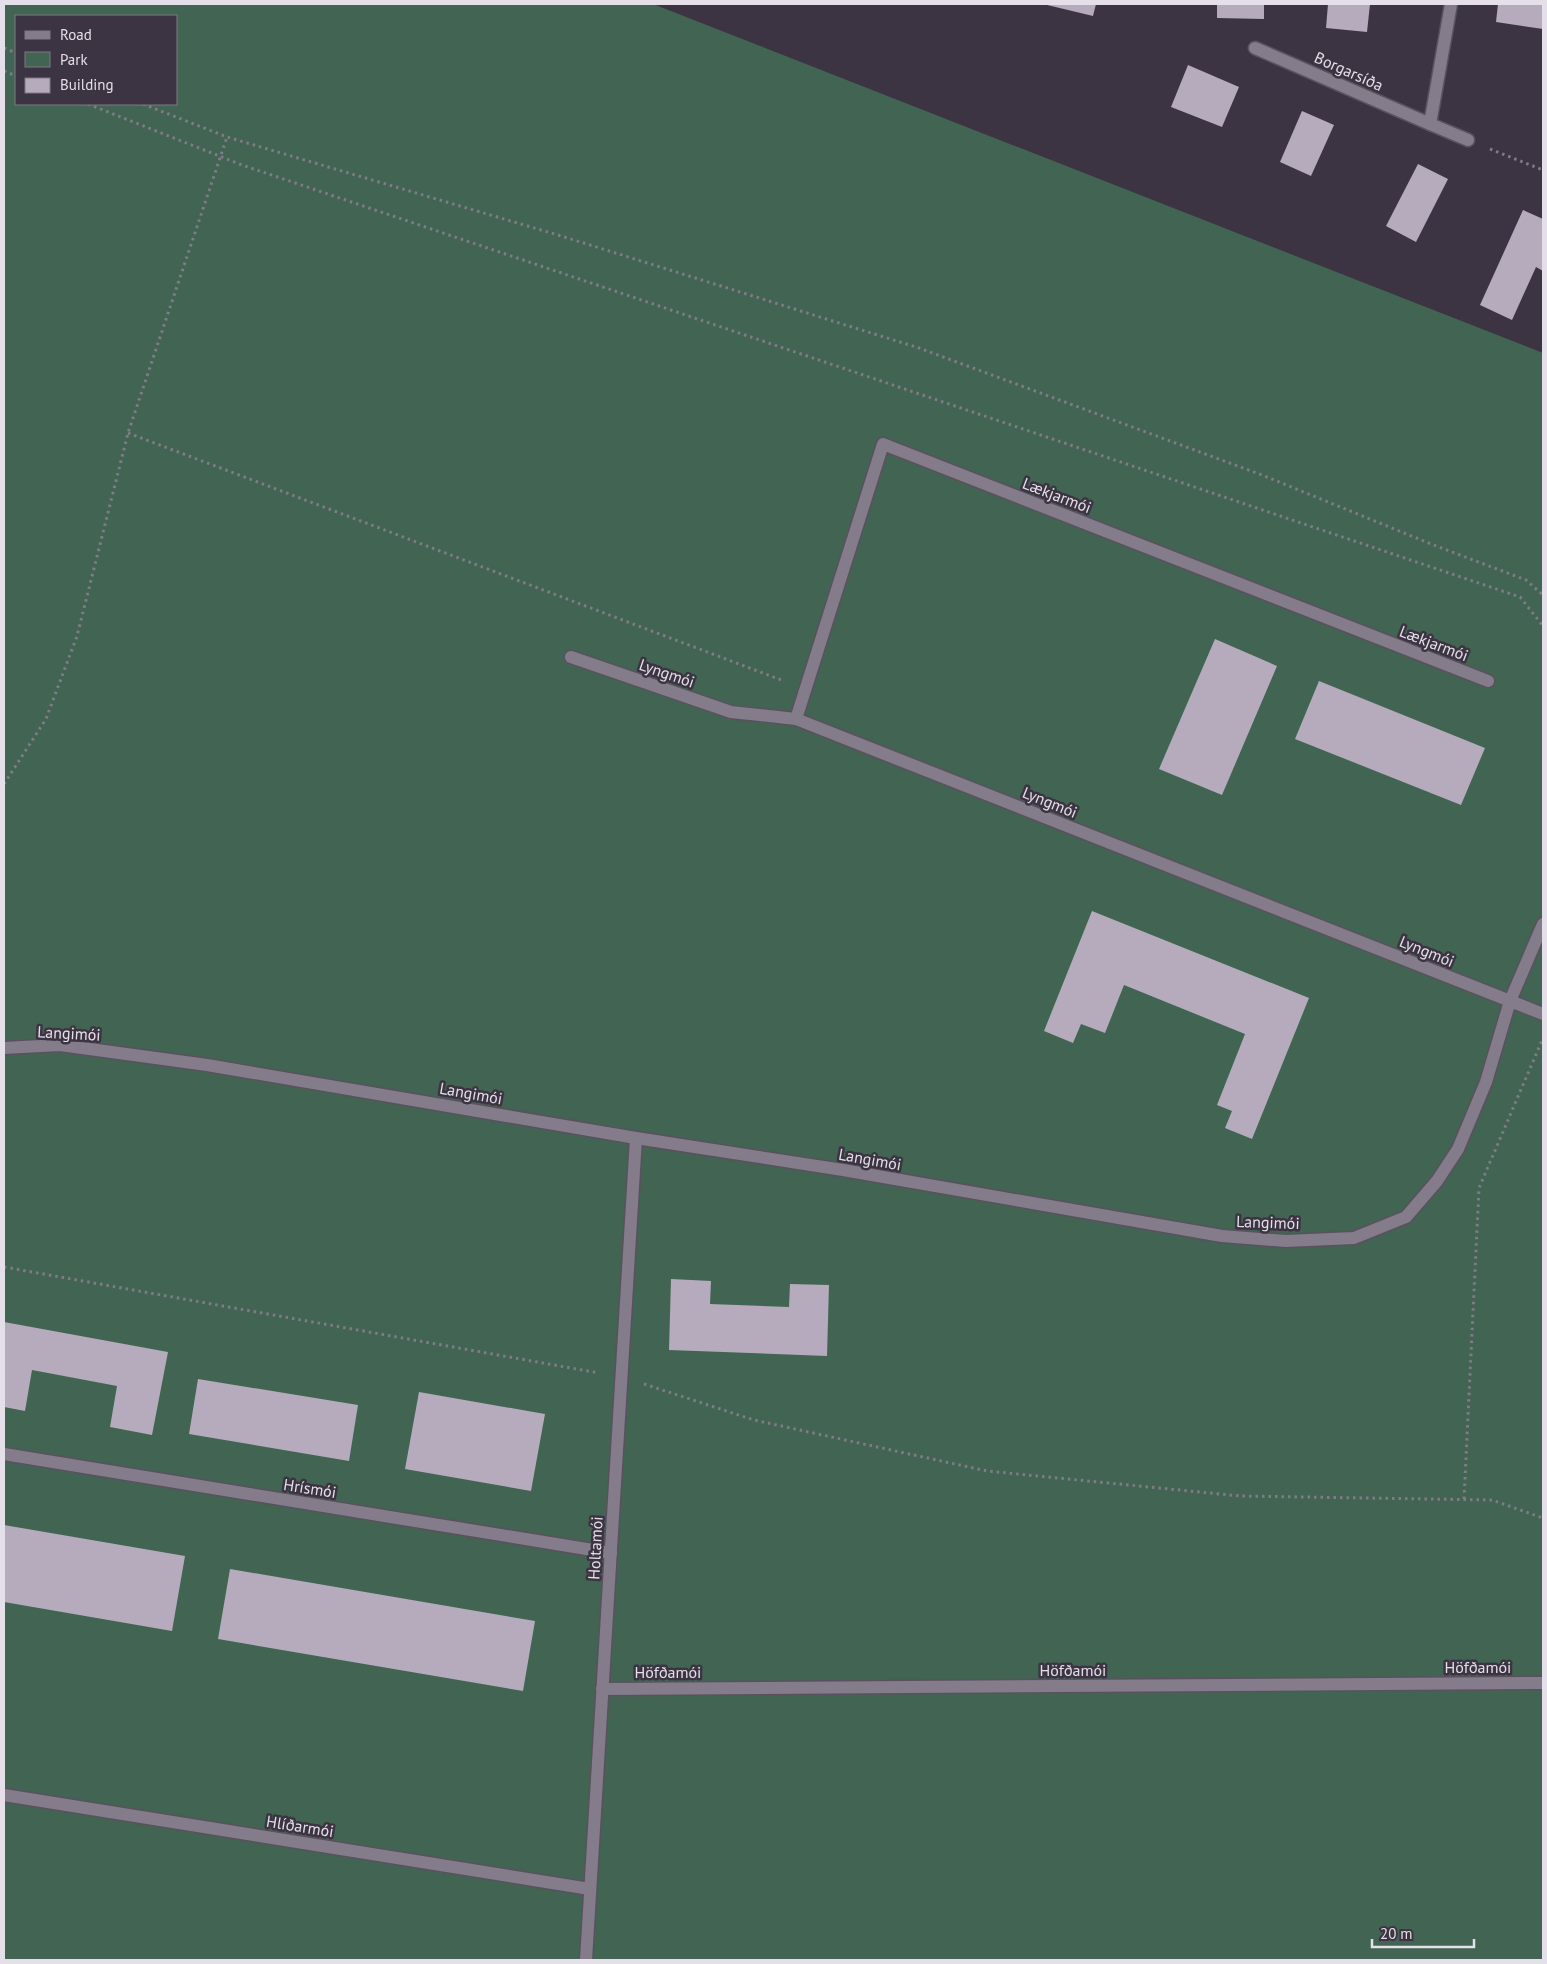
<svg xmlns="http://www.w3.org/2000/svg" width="1547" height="1964" font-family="'PT Sans',sans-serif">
<rect width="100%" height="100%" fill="#3c3442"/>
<path fill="#426453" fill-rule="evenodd" d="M4 4H653L1543 353V1960H4ZM16 16H176V104H16Z"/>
<g fill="#b5abbd">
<polygon points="1043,4 1096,4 1093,16"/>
<polygon points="1217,4 1264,4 1264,19 1217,18"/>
<polygon points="1328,4 1370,4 1367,32 1326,28"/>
<polygon points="1498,4 1543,4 1543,29 1496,22"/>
<polygon points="1188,65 1239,87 1222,127 1171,107"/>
<polygon points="1302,111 1334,125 1311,176 1280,162"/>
<polygon points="1418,164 1448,179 1416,242 1386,226"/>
<polygon points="1523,210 1543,219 1543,271 1536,267 1512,320 1480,305"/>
<polygon points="1215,639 1277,666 1222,795 1159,769"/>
<polygon points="1319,681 1485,748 1461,805 1295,739"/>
<polygon points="1092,911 1309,998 1252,1139 1225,1128 1232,1111 1217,1105 1245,1034 1124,985 1105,1033 1081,1024 1073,1043 1044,1031"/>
<polygon points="671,1279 711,1281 710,1304 789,1307 790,1284 829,1285 827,1356 669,1350"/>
<polygon points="4,1322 168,1352 152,1435 110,1427 117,1386 32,1370 25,1411 4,1407"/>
<polygon points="198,1379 358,1405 349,1461 189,1434"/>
<polygon points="419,1392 545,1414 531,1491 405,1469"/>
<polygon points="4,1525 185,1556 172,1631 4,1602"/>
<polygon points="230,1569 535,1621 523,1691 218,1639"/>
</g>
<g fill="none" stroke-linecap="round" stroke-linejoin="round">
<defs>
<g id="minor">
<polyline points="1255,48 1430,124 1451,4"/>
<polyline points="1430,124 1468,140"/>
<polyline points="571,657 731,712 796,719 1543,1014"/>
<polyline points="796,719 883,444 1488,681"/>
<polyline points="4,1048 60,1045 207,1065 636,1138 843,1170 1222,1236 1286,1241 1354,1238 1406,1217 1437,1181 1458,1149 1486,1082 1510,1001 1543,924"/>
<polyline points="4,1454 611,1553"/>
<polyline points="602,1689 1543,1683"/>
<polyline points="4,1795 590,1889"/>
<polyline points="586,1960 636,1138"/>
</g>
</defs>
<use href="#minor" stroke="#59525e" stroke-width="15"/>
<g stroke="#817b87" stroke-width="3" stroke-dasharray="2.5 4" stroke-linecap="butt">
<polyline points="4,48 16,53"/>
<polyline points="4,71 16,76"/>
<polyline points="88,104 242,165 1520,597 1543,626"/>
<polyline points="143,104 227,137 558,235 919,348 1262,475 1431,544 1526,580 1543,595"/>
<polyline points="1490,149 1543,170"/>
<polyline points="128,433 784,681"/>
<polyline points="4,784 46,719 77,636 128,433 227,137"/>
<polyline points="4,1267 599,1373"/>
<polyline points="644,1384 754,1420 987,1471 1240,1496 1492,1500 1543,1518"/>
<polyline points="1464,1499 1479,1188 1543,1038"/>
</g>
<use href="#minor" stroke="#847b8b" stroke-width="12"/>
</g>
<g text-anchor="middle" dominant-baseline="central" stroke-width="5" stroke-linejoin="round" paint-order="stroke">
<g font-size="16" fill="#e4dfe8" stroke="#3c3442">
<text transform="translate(1349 71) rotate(24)">Borgarsíða</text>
<text transform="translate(1057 495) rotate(21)">Lækjarmói</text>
<text transform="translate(1434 643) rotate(21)">Lækjarmói</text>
<text transform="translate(667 673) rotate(19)">Lyngmói</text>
<text transform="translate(1050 802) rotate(22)">Lyngmói</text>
<text transform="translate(1427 951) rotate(22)">Lyngmói</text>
<text transform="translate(69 1033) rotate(3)">Langimói</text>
<text transform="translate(471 1093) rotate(10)">Langimói</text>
<text transform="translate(870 1159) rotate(10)">Langimói</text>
<text transform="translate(1268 1222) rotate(2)">Langimói</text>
<text transform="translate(310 1488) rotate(9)">Hrísmói</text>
<text transform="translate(595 1548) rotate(-87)">Holtamói</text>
<text x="1478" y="1667">Höfðamói</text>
<text x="1073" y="1670">Höfðamói</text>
<text x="668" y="1672">Höfðamói</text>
<text transform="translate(300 1826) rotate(9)">Hlíðarmói</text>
</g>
</g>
<rect width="1547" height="1964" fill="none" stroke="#e4dfe8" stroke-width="10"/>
<rect x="15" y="15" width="162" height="90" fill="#3c3442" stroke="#7f7884"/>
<rect x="25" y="31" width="25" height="8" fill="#847b8b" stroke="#7f7884"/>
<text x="60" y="40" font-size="15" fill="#e4dfe8">Road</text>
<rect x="25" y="52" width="25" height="15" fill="#426453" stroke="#7f7884"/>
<text x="60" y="65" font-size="15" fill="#e4dfe8">Park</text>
<rect x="25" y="78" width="25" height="15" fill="#b5abbd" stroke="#7f7884"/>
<text x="60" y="90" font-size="15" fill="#e4dfe8">Building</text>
<path d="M1372 1939v8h102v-8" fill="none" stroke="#e4dfe8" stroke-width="2.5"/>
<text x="1380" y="1939" font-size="15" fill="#e4dfe8" stroke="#3c3442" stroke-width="4" paint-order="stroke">20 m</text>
</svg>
